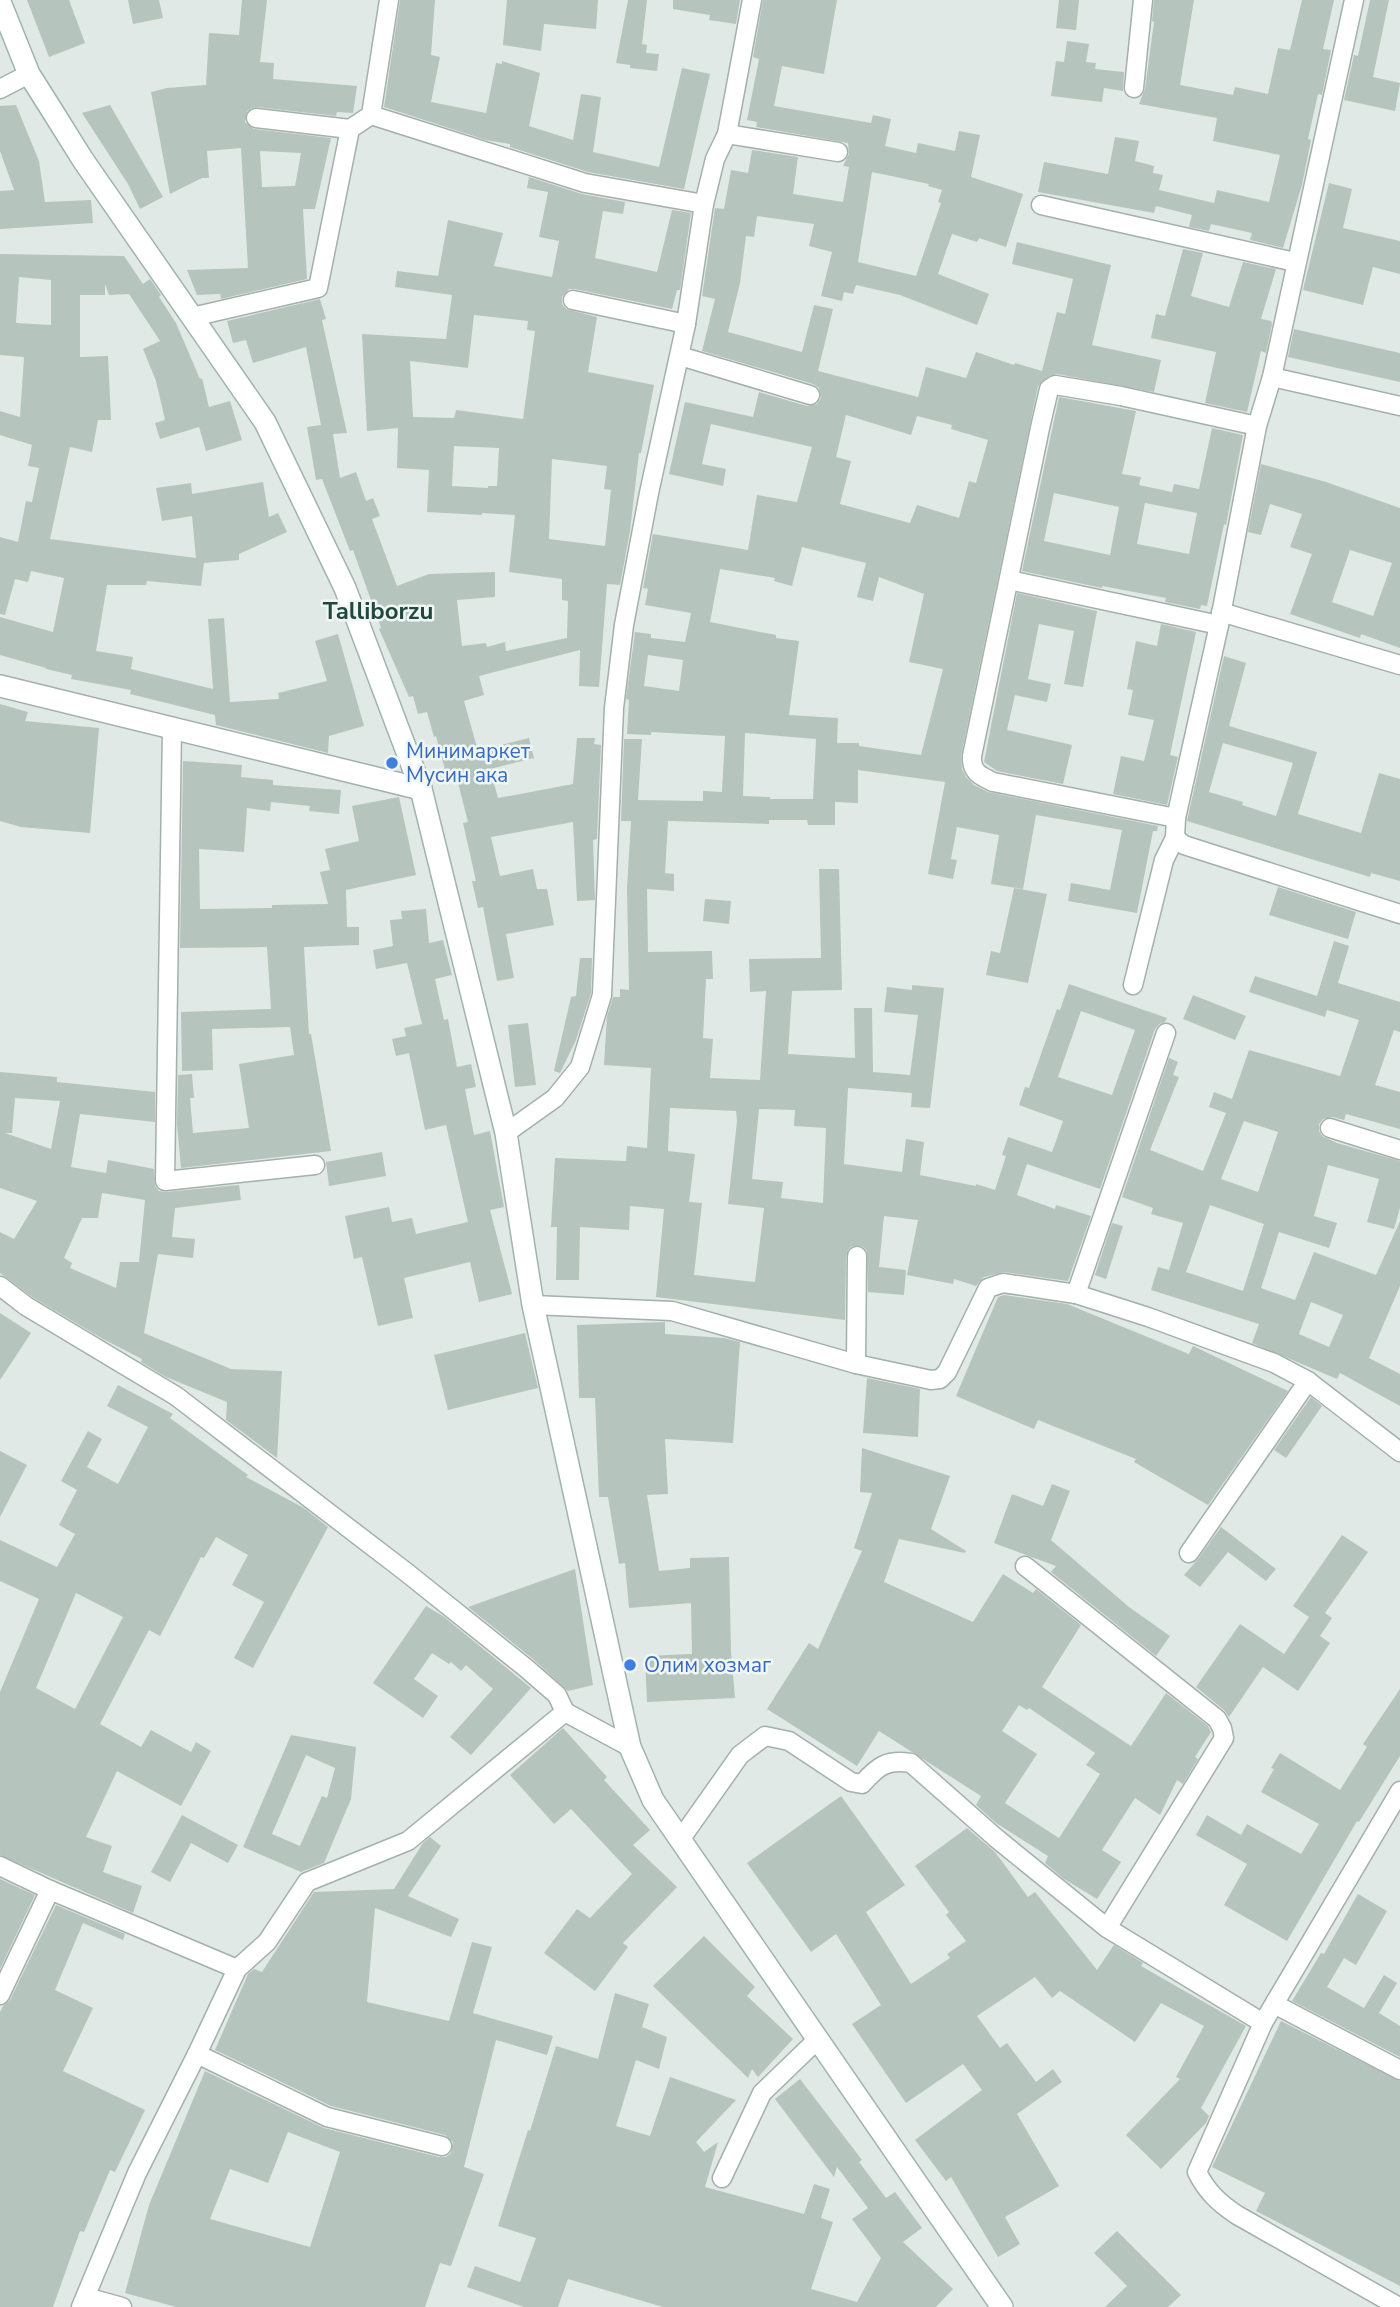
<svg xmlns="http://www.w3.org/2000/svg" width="1400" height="2307" font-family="'Nunito Sans',sans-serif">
<rect width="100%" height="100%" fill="#e0e9e5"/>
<g fill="#b6c4be" fill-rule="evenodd">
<polygon points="27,0 69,0 85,43 49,57"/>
<polygon points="128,0 159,0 163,18 133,24"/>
<path d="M242 0H267L260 62 274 63 273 79 357 86 353 113 337 112 336 116 257 107 251 108 247 112 245 122 254 129 331 138 315 209H303L307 279 221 299 220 294 197 295 187 270 248 268 241 148 207 151 209 178H202L170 194 151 92 167 88 206 85 209 33 239 35ZM260 151 301 153 295 186 262 187Z"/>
<polygon points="400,0 435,0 431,55 440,57 431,102 486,113 496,63 502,64 502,61 540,73 529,126 573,140 581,94 601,97 593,152 659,167 682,68 710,74 684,189 588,172 510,147 510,144 486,140 384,107"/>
<polygon points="507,0 598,0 596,29 544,24 541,51 503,45"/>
<polygon points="628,0 647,0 642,44 647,45 646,53 659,54 657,71 630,68 630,65 616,63"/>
<polygon points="673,0 740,0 736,24 709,20 710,15 673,9"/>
<path d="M763 0H837L824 74 782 66 774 106 871 123 873 115 891 119 885 146 916 153 918 143 955 151 959 131 980 135 971 177 1023 194 1006 247 979 238 977 242 952 234 938 274 989 294 977 325 900 295 856 285 853 294 844 292 842 301 821 296 832 252 809 246 814 224 757 216 754 237 746 236 740 283 728 332 802 352 814 305 833 309 818 371 918 397 926 367 966 378 976 352 1014 365 1015 363 1042 371 1057 312 1065 314 1073 279 1012 264 1017 242 1111 265 1092 345 1161 360 1154 392 1057 374 1049 376 1038 386 961 756 962 769 966 777 974 785 988 792 1158 826 1157 831H1153L1137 913 1068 901 1071 883 1110 890 1122 830 1036 815 1023 889 991 884 999 835 957 827 951 859 957 860 953 879 928 874 945 782 858 770V803L835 802V825H808L807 820H769V824L668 821 665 873 674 874V891L647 889 648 952 712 951 713 979H706L703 1038 713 1039 710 1078 760 1080 766 991 750 992 749 959 821 958 819 869H839L842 990 792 991 788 1054 855 1058 854 1008H872L873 1072 910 1075 918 1015 884 1012 887 987 912 990V985L944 988 930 1108 911 1107 912 1093 848 1088 844 1164 902 1172 906 1139 924 1142 920 1175 976 1186V1184L995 1190 1006 1156 1002 1155 1008 1137 1052 1152 1063 1121 1019 1105 1025 1087 1029 1088 1057 1009 1060 1010 1069 984 1167 1018 1165 1022 1159 1024 1155 1029 1100 1189 1027 1164 1017 1195 1055 1209 1056 1205 1091 1216 1068 1281 1004 1272 984 1277 976 1286 954 1279 953 1284 907 1275 918 1220 884 1216 879 1267 906 1270 904 1295 868 1292 867 1251 862 1246H852L848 1250 846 1256 845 1320 656 1297 664 1209 630 1206 629 1230 580 1227 579 1280H556L557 1227H551L555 1158 626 1161 627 1146 647 1148 651 1068 604 1065 607 1016 613 997H620V989L629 990 627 888 631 821H621L624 739H642L638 800 703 801V791L722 792 725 736 651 732V735L627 734 629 700 626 699 635 632 651 634V638L685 642 691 613 645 605 648 589 643 588 653 534 748 550 757 495 797 502 812 447 711 424 702 464 726 469 723 486 669 474 685 402 753 417 759 392 807 406 817 404 821 398 819 388 813 384 702 351 715 299 702 296 715 208 724 209 731 170 748 173 752 150 798 157 793 194 843 202 849 167 843 166 849 154 848 143 756 127 757 122 747 120 759 59 753 57ZM872 172 929 184 928 186 942 190 938 202 941 203 916 276 858 262ZM846 415 911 435 917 416 952 425 951 429 988 440 976 483 969 481 959 518 917 505 910 523 840 504 851 461 836 457ZM802 547 866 563 857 597 873 601 879 577 924 594 909 662 943 669 921 755 859 746V743H837L838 718 789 715 799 641 776 638V635L710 622 720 569 775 578 774 581 792 586ZM648 655 683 660 679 691 644 686ZM745 733 816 739 813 799H770V797L743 796ZM1081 1011 1135 1030 1112 1095 1058 1077ZM670 1108 736 1111 737 1121 728 1204 764 1208 755 1282 694 1275 702 1203 689 1202 695 1154 668 1151ZM759 1109 795 1110 794 1126 826 1128 823 1203 781 1198 783 1182 752 1179Z"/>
<polygon points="1059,0 1079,0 1076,30 1056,28"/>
<polygon points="1154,0 1194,0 1180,85 1233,95 1235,87 1268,94 1278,48 1290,50 1302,0 1334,0 1323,49 1331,50 1322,95 1318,94 1308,139 1311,140 1302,185 1283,248 1250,240 1252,233 1211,224 1209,231 1189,227 1192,215 1156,206 1154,213 1038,192 1044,162 1108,174 1115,137 1139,141 1135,161 1154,166 1153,173 1163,175 1159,190 1214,203 1217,190 1269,202 1280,155 1213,141 1217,118 1139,104 1145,89 1154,22 1152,21"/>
<polygon points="1370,0 1389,0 1373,77 1400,83 1395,111 1344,100 1354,55 1358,56"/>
<polygon points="1067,41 1089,44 1086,62 1096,63 1095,69 1124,72 1123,91 1104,88 1102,102 1051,96 1056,61 1064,62"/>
<polygon points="16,105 39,161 45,202 91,200 93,223 0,229 0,191 14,190 0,151 0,106"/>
<polygon points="110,105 163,197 140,209 128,184 82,113"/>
<path d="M529 177 582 194 625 202 623 214 603 211 595 258 657 272 672 210 691 213 680 290H677L672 309 575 289H569L562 297V304L566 309 597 317 588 372 654 385 641 453H639L630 531 620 585 607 584 599 687 579 686 580 650 479 676 484 695 464 701 478 751 529 738 534 758 490 769 498 798 573 784 577 738H595L594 744 601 745 597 839 593 840 595 900 577 901 573 822 491 837 500 876 533 869 537 889H547L554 925 506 934 514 978 497 981 483 907 478 908 472 881H476L463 823 468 822 457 779 448 781 436 736 434 737 427 712 418 714 413 696 409 697 379 629 381 628 353 550 350 551 322 479 316 480 307 427 321 425 306 347 253 363 246 340 233 343 227 321 320 299 326 319 322 320 347 433 333 434 340 478 356 472 366 501 373 498 380 516 372 519 397 586 429 574 495 572V597L457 600 462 646 486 643 487 647 505 642 506 651 567 638 568 601 562 600V579L509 572 515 515 482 513V515L427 512 429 470 397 468 398 428 367 431 362 334 446 339 452 295 395 287 397 271 438 276 448 220 503 233 494 266 552 277 559 241 539 237 548 192 527 188ZM474 315 528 321 527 330 535 331 523 419 456 410 454 418 413 417 410 361 468 368ZM454 446 499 448 497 486H488V488L452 486ZM552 459 607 466 604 489 611 490 605 546 549 539Z"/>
<polygon points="1329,183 1352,189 1343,228 1400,241 1400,274 1373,267 1363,305 1303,290"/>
<polygon points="1183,249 1203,253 1191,296 1229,307 1243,262 1276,269 1261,319 1271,321 1272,324 1266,353 1261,351 1247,412 1205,403 1216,352 1151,338 1156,314 1165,316"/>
<path d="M0 254 124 256 143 284 150 279 161 295 159 297 176 323 200 379 202 378 209 407 230 401 242 440 206 451 199 427 160 439 155 423 165 420 156 381 143 349 160 341 129 294 109 295 105 284V295H80V357L108 356 111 420H98L92 452 70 447 50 539 196 558 192 516 162 521 156 488 191 483 192 494 263 482 269 517 278 513 287 532 239 554V560L204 563 201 586 147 581 146 585H107L96 651 133 657 131 669 213 689 208 619 224 618 230 702 279 699 278 693 327 681 315 641 338 634 364 726 329 736 328 753 216 725 215 715 130 694 131 690 71 679 72 675 46 669V668L0 655V617L53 632 64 578 31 571 28 582 15 579 5 615 0 614V537L18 542 26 501 32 502 39 468 28 466 32 445 0 435V411L20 417 24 357 0 355ZM19 277 51 280V325L16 323Z"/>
<polygon points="1294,329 1400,353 1400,382 1288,357"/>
<path d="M1059 397 1136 411 1122 474 1141 477 1139 485 1172 492 1174 484 1199 489 1212 428 1243 435 1226 525 1224 524 1207 606 1201 605 1200 609 1165 602 1166 598 1102 586V588L1022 571ZM1054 493 1119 507 1110 555 1044 541ZM1145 503 1197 513 1189 554 1137 544Z"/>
<path d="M1261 464 1326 482 1400 508V648L1361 634 1360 638 1290 614 1312 554 1290 547 1302 514 1270 504 1261 535 1248 532ZM1350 550 1392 563 1373 616 1332 602Z"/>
<polygon points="1017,593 1097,611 1083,687 1064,684 1074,631 1039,624 1028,679 1051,684 1047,702 1015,695 1007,730 1072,745 1063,784 997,771 984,762"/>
<polygon points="1161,624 1196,632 1170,755 1178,757 1167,805 1113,794 1121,756 1144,761 1154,720 1128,715 1133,690 1127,689 1136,641 1157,646"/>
<path d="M1224 656 1246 663 1229 726 1317 752 1298 814 1361 833 1379 773 1400 779V881L1371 873 1370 877 1187 821ZM1223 743 1293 763 1276 816 1242 805 1243 802 1209 792Z"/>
<polygon points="0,704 28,712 25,721 99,728 90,833 21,827 0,821"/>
<polygon points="183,761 242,765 241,777 273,780 273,785 341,790 339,814 309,811 310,806 271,802 270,811 247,808 244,852 199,849 200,909 272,908 272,905 328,904 320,872 330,870 325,849 359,841 352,806 399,797 416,875 346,890 347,927 359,927 359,945 304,947 309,1034 311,1034 331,1151 181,1168 177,1124 178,1075 192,1074 194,1098 190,1098 193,1133 249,1128 239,1064 294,1055 290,1027 212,1029 213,1070 182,1071 181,1012 271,1009 267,947 180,948"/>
<polygon points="1278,887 1356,912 1348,939 1269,915"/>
<polygon points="1014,888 1047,894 1028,983 986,975 991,951 1000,953"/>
<polygon points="705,899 731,901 729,924 703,921"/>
<polygon points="426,909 429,943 443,940 452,975 435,979 444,1020 448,1019 457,1067 471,1064 476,1087 465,1089 474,1135 490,1131 504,1207 490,1210 512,1294 479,1302 470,1262 404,1278 413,1318 378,1326 362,1257 354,1259 345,1216 389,1207 392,1222 412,1218 416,1234 468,1222 446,1125 425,1130 409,1053 396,1056 392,1039 406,1036 404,1028 422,1024 407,963 376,969 373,950 393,946 390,920 402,919 401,911"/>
<path d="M1334 941 1349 946 1338 983 1400 1002V1032L1394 1030 1375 1085 1400 1092V1129L1346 1114 1344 1120 1333 1117 1323 1119 1319 1124V1131L1322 1136 1337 1143 1400 1161V1208L1394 1229 1367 1222 1379 1179 1328 1165 1314 1216 1337 1223 1329 1248 1279 1232 1261 1288 1295 1300 1314 1252 1376 1275 1400 1221V1286L1369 1358 1400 1374V1406L1340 1373 1337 1379 1252 1343 1259 1324 1151 1290 1158 1267 1169 1270 1183 1223 1151 1214 1153 1208 1122 1197 1169 1058 1178 1062 1173 1075 1179 1077 1150 1150 1203 1171 1226 1113 1209 1107 1214 1092 1232 1099 1249 1050 1340 1076 1359 1020 1327 1010 1325 1017 1249 992 1255 976 1317 996ZM1244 1121 1278 1132 1258 1192 1221 1179ZM1210 1205 1264 1224 1243 1291 1186 1272ZM1311 1302 1343 1315 1329 1347 1299 1334Z"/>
<polygon points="580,958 592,958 591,993 576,1040 560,1073 554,1071 571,997 576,996"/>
<polygon points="1193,995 1246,1016 1235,1040 1183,1019"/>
<polygon points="528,1023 536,1085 515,1087 508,1025"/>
<path d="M0 1072 57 1077V1082L155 1092V1122L80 1114 71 1167 106 1173 108 1160 154 1169 155 1186 159 1191 165 1192 239 1185 241 1200 175 1208 172 1237 195 1239 193 1258 158 1254 144 1333 231 1369 282 1371 277 1458 226 1420 227 1402 166 1377 141 1362 142 1359 103 1339 32 1297 0 1273V1232L14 1239 37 1201 0 1188ZM15 1098 60 1101 51 1149 5 1133H12ZM102 1193 145 1200 139 1262H120L116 1288 70 1268 72 1263 64 1258 82 1218H98Z"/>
<polygon points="382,1152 386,1176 329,1186 326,1162"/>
<polygon points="1112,1223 1123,1226 1106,1279 1095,1275"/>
<polygon points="1004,1295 1067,1304 1189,1354 1193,1346 1288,1391 1208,1505 1134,1462 1136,1459 1038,1420 1034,1429 956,1396 998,1297"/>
<polygon points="0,1313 31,1333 0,1380"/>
<polygon points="665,1322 665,1334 724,1338 740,1342 733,1443 665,1439 668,1494 647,1495 659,1571 690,1568 690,1558 729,1557 731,1652 735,1698 647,1702 645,1656 692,1654 691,1603 629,1608 625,1563 619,1564 608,1497 599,1497 595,1398 579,1398 577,1325"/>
<polygon points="525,1333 538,1388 448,1410 434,1355"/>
<polygon points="867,1378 920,1389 918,1437 863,1433"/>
<path d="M118 1385 173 1414 170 1418 248 1475 246 1477 304 1508 328 1527 253 1668 234 1658 264 1602 232 1585 248 1555 216 1537 204 1558 201 1557 160 1636 149 1630 100 1724 141 1747 151 1730 191 1752 196 1742 211 1751 181 1806 117 1771 86 1837 112 1846 103 1872 142 1886 133 1913 0 1855V1692L39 1599 0 1581V1540L57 1567 75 1534 59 1525 77 1490 61 1481 88 1431 102 1439 87 1467 118 1484 148 1427 107 1406ZM76 1593 123 1617 75 1709 36 1688Z"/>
<polygon points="1311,1397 1322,1406 1286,1458 1274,1450"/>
<path d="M862 1448 950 1476 931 1529 966 1551 965 1553 899 1539 884 1582 973 1622 1003 1574 1033 1593 1036 1589 1081 1625 1042 1687 1131 1746 1166 1693 1208 1726 1211 1732 1195 1757 1198 1759 1183 1784 1177 1780 1160 1815 1135 1798 1102 1850 1121 1862 1097 1899 1064 1879 1045 1863 1048 1856 996 1823 976 1805 981 1796 879 1731 857 1766 767 1709 809 1643 818 1649 862 1551 854 1548 872 1493 860 1492ZM1019 1705 1027 1710 1029 1708 1095 1753 1086 1765 1100 1774 1059 1838 1005 1803 1037 1754 1002 1731Z"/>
<polygon points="0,1451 27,1465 0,1517"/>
<polygon points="1052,1484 1070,1491 1051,1540 1129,1607 1170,1636 1156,1656 1051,1572 1056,1566 994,1543 1012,1494 1043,1506"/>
<polygon points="1221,1527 1276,1569 1266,1581 1228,1552 1200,1587 1184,1575 1198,1559"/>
<polygon points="1342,1535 1368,1552 1325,1613 1332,1618 1320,1636 1330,1643 1298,1691 1263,1667 1229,1717 1224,1710 1196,1687 1240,1624 1284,1654 1309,1617 1293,1606"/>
<polygon points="575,1569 593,1685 568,1691 533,1659 468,1607"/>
<polygon points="426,1606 443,1616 531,1688 471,1755 450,1737 493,1689 466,1665 461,1671 451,1662 449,1664 432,1653 414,1679 438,1696 423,1718 373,1683"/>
<polygon points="1400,1689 1400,1756 1359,1822 1357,1821 1287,1941 1224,1905 1247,1864 1196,1835 1207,1815 1241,1835 1247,1824 1301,1854 1319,1824 1261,1792 1274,1769 1271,1768 1280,1753 1340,1790 1367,1747 1363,1744"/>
<polygon points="563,1728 607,1777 604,1780 650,1830 633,1845 677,1887 623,1943 628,1947 595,1991 544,1953 577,1909 590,1918 632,1874 571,1809 554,1824 510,1775"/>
<path d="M291 1735 356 1747 351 1799 324 1863 301 1872 243 1847ZM306 1755 335 1768 327 1798 322 1796 300 1846 272 1834Z"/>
<polygon points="841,1796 905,1885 866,1912 911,1984 950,1958 947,1954 966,1941 946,1915 949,1912 915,1866 967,1828 995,1852 1028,1897 1035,1892 1097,1970 1114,1945 1143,1963 1141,1966 1246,2026 1201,2108 1209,2116 1206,2123 1161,2169 1126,2135 1180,2079 1176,2077 1204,2026 1161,2003 1135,2042 1060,1991 1052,1998 1035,1977 977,2016 1000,2048 1007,2043 1036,2082 1053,2069 1062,2082 1017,2114 1059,2186 1005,2217 1020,2244 998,2257 951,2177 946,2181 915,2140 982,2090 963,2064 906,2103 852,2024 881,2005 836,1934 811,1952 747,1863"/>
<polygon points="182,1815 238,1845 228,1863 191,1843 170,1882 151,1872"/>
<path d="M430 1837 441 1846 408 1896 459 1919 451 1937 375 1908 367 2002 449 2021 472 1942 492 1947 473 2013 553 2036 547 2055 496 2040 464 2167 484 2174 451 2266 440 2263 425 2307H176L125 2293 149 2205 205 2071 324 2128 439 2157H446L451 2153 453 2142 445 2135 331 2106 215 2050 248 1974 254 1969 262 1972 314 1892 394 1889 423 1843ZM288 2132 340 2152 310 2247 210 2219 230 2169 268 2183Z"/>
<polygon points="0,1879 35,1895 0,1969"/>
<polygon points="1358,1894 1387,1911 1356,1965 1344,1958 1327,1987 1364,2008 1384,1975 1397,1983 1379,2013 1400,2026 1400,2057 1292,2001 1321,1953 1324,1954"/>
<polygon points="56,1905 125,1934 123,1940 83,1923 55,1990 93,2008 63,2071 145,2110 115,2172 110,2170 84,2232 80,2231 53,2307 0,2307 0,2012 3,2006 10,2000"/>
<polygon points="704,1936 755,1987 747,1996 793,2039 758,2077 752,2069 748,2078 653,1986"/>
<polygon points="615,1993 649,2004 642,2027 667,2037 659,2069 636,2060 616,2126 650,2136 670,2077 736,2100 696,2142 704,2152 718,2142 705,2187 804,2214 814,2184 830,2189 821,2218 833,2222 811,2289 857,2302 881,2258 852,2219 868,2208 837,2167 834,2177 775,2099 800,2079 862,2160 859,2162 886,2198 895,2192 922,2228 903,2242 953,2289 936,2307 663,2307 568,2279 558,2307 524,2307 467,2287 475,2266 520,2282 536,2238 498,2226 528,2130 530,2131 556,2046 598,2059"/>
<polygon points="1281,2021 1400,2081 1400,2286 1256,2211 1265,2193 1212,2167"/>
<polygon points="1117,2231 1181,2295 1168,2307 1105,2307 1127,2286 1094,2253"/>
</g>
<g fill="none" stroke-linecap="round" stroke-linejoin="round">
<defs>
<g id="minor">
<polyline points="1134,88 1143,0"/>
<polyline points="0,89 29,74"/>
<polyline points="371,115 585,183 704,204"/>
<polyline points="256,118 350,129"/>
<polyline points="727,134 838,152"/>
<polyline points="1041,205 1295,262"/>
<polyline points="573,300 686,324"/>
<polyline points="192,317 318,288 350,129 371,115 389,0"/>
<polyline points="680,356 810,395"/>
<polyline points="1272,377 1400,406"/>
<polyline points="1009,580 1219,625"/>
<polyline points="1221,612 1400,665"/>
<polyline points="172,728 165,1181 315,1165"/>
<path d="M1176 818 993 782C980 776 971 772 972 756L1040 428 1049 389 1055 385 1121 396 1257 426"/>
<polyline points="1175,838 1184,845 1400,914"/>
<polyline points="1133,985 1164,860 1175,838 1176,818 1219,625 1257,426 1272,377 1354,0"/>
<polyline points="1330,1128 1400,1150"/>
<polyline points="506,1133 555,1098 580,1067 602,995 614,708 624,625 649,493 686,324 704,204 715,159 727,134 752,0"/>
<polyline points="0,1286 26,1306 176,1396 406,1572 526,1668 557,1695 565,1712"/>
<polyline points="1076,1294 1166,1033"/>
<polyline points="533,1305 672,1311 856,1364 931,1380 940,1379 947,1372 988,1288 1003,1283 1076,1294 1148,1317 1274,1363 1308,1381 1400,1452"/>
<polyline points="856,1364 857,1256"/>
<polyline points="1189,1553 1308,1381"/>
<polyline points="1025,1566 1217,1719 1222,1728 1224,1738 1107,1928 1263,2023 1400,1791"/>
<path d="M680 1840 740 1755 765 1736 789 1741 851 1782 862 1784C878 1766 887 1759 911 1763L996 1838 1107 1928"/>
<polyline points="0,1866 50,1890"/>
<polyline points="0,1995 50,1890 237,1969"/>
<polyline points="1276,2005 1400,2070"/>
<path d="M1263 2023 1197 2172C1207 2192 1219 2203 1237 2215L1399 2307"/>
<polyline points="197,2054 327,2117 442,2146"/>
<polyline points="722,2178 762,2093 818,2039"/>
<polyline points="86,2297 122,2307"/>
<polyline points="81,2307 137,2173 197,2054 237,1969 267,1942 307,1882 408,1841 565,1712 630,1747"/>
</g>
<polyline id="tertiary" points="0,686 421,789"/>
<polyline id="secondary" points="0,2 29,74 53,112 83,160 265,422 345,588 421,789 506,1133 533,1305 630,1747 653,1800 1002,2307"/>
</defs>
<use href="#minor" stroke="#a3b0ac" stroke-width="21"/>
<use href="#tertiary" stroke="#a3b0ac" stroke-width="24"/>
<use href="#secondary" stroke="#a0b4ad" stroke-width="24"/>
<use href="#minor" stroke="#fff" stroke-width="18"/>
<use href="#tertiary" stroke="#fff" stroke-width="21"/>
<use href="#secondary" stroke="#fff" stroke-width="21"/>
</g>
<g fill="#3f7fe0" stroke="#f0f6f3" stroke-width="2.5">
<circle cx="392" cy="763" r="7"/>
<circle cx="630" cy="1665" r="7"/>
</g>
<g text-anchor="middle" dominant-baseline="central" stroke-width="5" stroke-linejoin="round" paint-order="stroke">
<g font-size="21" fill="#366cbe" stroke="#f0f6f3" text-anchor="start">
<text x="406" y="751">Минимаркет<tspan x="406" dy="24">Мусин ака</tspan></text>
<text x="644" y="1665">Олим хозмаг</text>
</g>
<g font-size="24" font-weight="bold" fill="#21483f" stroke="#f0f6f3">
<text x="378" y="611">Talliborzu</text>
</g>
</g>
</svg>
